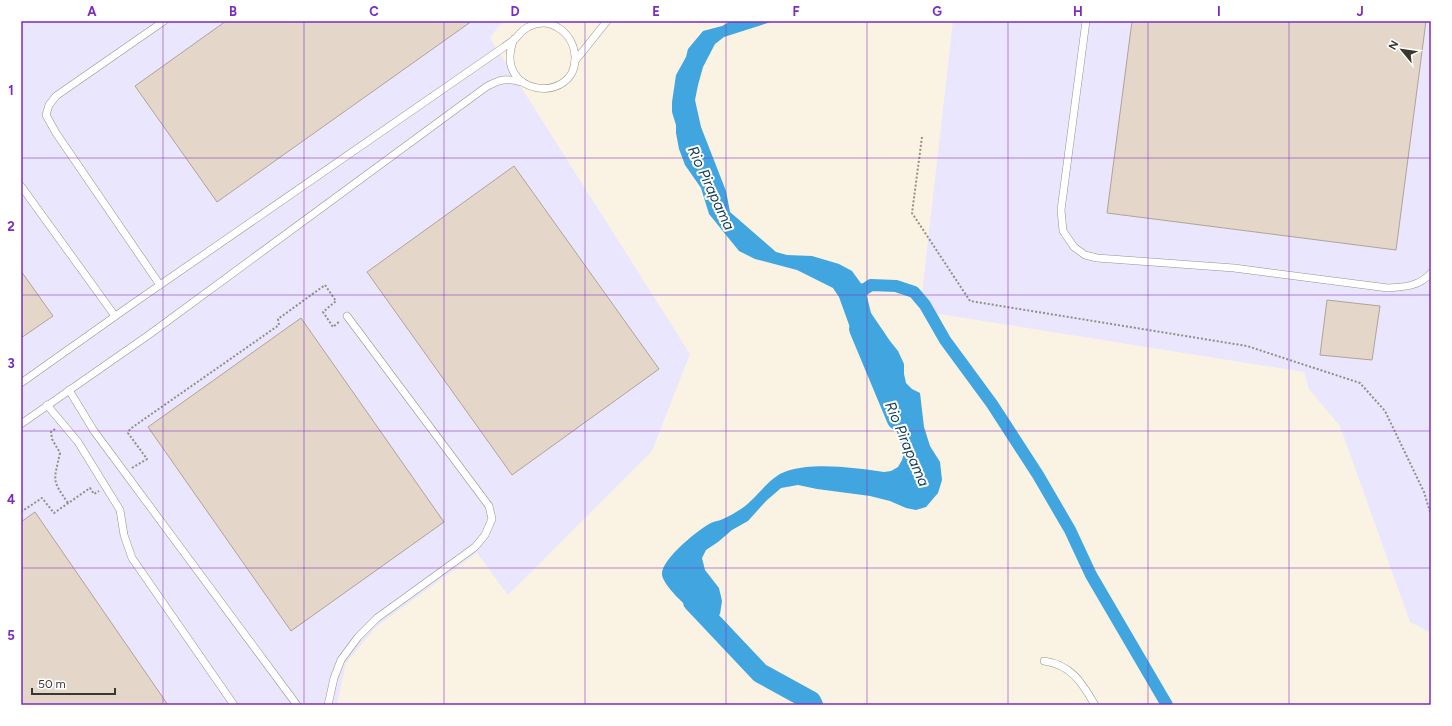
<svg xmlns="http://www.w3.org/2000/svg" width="1452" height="726" font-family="Figtree,sans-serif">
<rect width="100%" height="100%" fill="#faf3e3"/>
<g fill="#eae6fd">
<polygon points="21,21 506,21 499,26 490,38 690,354 652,451 508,595 477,553 376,627 346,663 337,705 21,705"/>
<polygon points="953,21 1431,21 1431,633 1410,622 1340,426 1309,389 1304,372 920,311"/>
</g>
<path fill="#41a5e0" d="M731 21H774L724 37 715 44 703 67 698 85 695 100 701 127 726 191 730 212 776 252 787 255 812 256 839 264 852 271 865 289 871 313 890 341 898 351 904 364V374L906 383 912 389 920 393 924 427 930 446 940 462 942 480 938 493 926 507 916 510 906 508 890 501 870 496 817 489 798 485 781 488 766 501 748 521 732 530 718 542 706 550 702 558 705 570 719 588 722 601 720 614 712 622C707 619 701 616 696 613 686 607 664 586 662 575 660 560 699 529 711 523 715 521 719 521 723 519 729 516 735 513 741 509 758 498 768 477 787 471 815 462 856 468 884 472L891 471 898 467 902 460 904 453 891 414 886 403V382L882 366 877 360 861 348 852 333 839 297 833 288 797 270 755 259 739 251 709 214 701 188 685 165 679 149 676 133V125L672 112V102L676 75 686 57 688 49 703 31 722 26Z"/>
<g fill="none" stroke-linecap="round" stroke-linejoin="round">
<polyline stroke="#41a5e0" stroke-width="12" points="849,292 865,289 871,285 896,286 914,292 925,305 945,340 992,404 1038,475 1070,530 1091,575 1167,705"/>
<g stroke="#41a5e0" stroke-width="20">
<polyline points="859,329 897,420"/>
<polyline points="693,602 760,673 811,701 813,705"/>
</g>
</g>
<g fill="#e4d7ca" stroke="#b0a397">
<polygon points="226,21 472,21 217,202 135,86"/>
<polygon points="1132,21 1426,21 1396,250 1107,213"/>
<polygon points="514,166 659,369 512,475 367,272"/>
<polygon points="21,271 53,316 21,338"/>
<polygon points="1327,300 1380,306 1372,360 1320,355"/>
<polygon points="301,318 444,522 291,631 148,427"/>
<polygon points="35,512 168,705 21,705 21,522"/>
</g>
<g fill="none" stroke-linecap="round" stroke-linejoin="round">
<defs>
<g id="service">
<path d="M1086 21 1061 210 1063 231 1074 247 1085 255 1097 258 1234 268 1388 288C1405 287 1420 286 1431 273"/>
<polyline points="575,61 607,21"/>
<polyline points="21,186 115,316"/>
<polyline points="160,285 56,133 46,115 49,105 56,96 164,21"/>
<path d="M21 383 131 305 504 47C508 44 511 42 514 40 519 35 522 30 528 27 550 15 574 33 575 57 577 105 491 97 514 39"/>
<polyline points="69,390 94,431 297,705"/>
<polyline points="47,405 78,442 120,510 124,535 132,558 234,705"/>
<path d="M21 424 150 334 486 87C500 79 506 78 522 82"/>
<path d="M1044 661C1072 665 1082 683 1095 705"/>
<polyline points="328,705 334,678 341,660 358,637 377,618 475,547 485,535 492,519 489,506 347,316"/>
</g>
</defs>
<use href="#service" stroke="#999384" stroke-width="8"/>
<g stroke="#948f84" stroke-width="2" stroke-dasharray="2 2" stroke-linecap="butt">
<polyline points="922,137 912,213 970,301 1247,346 1360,383 1385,411 1424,492 1431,515"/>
<path d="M55 429 51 432 52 439 60 453C54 481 51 479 68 503"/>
<polyline points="132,468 147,459 128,433 130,429 279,325 278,319 325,285 336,301 323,312 333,327 340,321"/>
<polyline points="21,512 42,498 54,513 90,488 94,494 99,491"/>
</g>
<use href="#service" stroke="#fff" stroke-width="7"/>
</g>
<path fill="none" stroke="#7b2cbf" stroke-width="1" stroke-opacity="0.55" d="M163 21V705M304 21V705M444 21V705M585 21V705M726 21V705M867 21V705M1008 21V705M1148 21V705M1289 21V705M21 158H1431M21 295H1431M21 431H1431M21 568H1431"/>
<g text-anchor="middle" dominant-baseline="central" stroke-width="4" stroke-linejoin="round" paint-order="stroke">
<g font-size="15" font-style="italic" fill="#123c54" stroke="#fff">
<text transform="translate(711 188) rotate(65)">Rio Pirapama</text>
<text transform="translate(907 444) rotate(67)">Rio Pirapama</text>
</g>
</g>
<rect width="1452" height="726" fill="none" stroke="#ffffff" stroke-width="44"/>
<g transform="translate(1402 50) rotate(299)" stroke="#ffffff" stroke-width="3" paint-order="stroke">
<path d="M0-3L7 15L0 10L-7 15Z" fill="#3a3731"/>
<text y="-6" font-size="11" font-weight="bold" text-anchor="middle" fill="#3a3731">N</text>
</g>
<path d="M32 688v6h83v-6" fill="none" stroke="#3a3731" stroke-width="2"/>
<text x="38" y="688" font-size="12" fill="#3a3731" stroke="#ffffff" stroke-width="3" paint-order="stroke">50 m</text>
<rect x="22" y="22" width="1408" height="682" fill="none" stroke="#7b2cbf" stroke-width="1.5"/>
<g font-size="13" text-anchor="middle" font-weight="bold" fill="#7b2cbf">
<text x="92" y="16">A</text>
<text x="233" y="16">B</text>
<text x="374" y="16">C</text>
<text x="515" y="16">D</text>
<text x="656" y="16">E</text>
<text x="796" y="16">F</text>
<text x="937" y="16">G</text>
<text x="1078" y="16">H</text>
<text x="1219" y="16">I</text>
<text x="1360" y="16">J</text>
<text x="11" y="95">1</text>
<text x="11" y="231">2</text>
<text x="11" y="368">3</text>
<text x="11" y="504">4</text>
<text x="11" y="640">5</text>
</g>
</svg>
